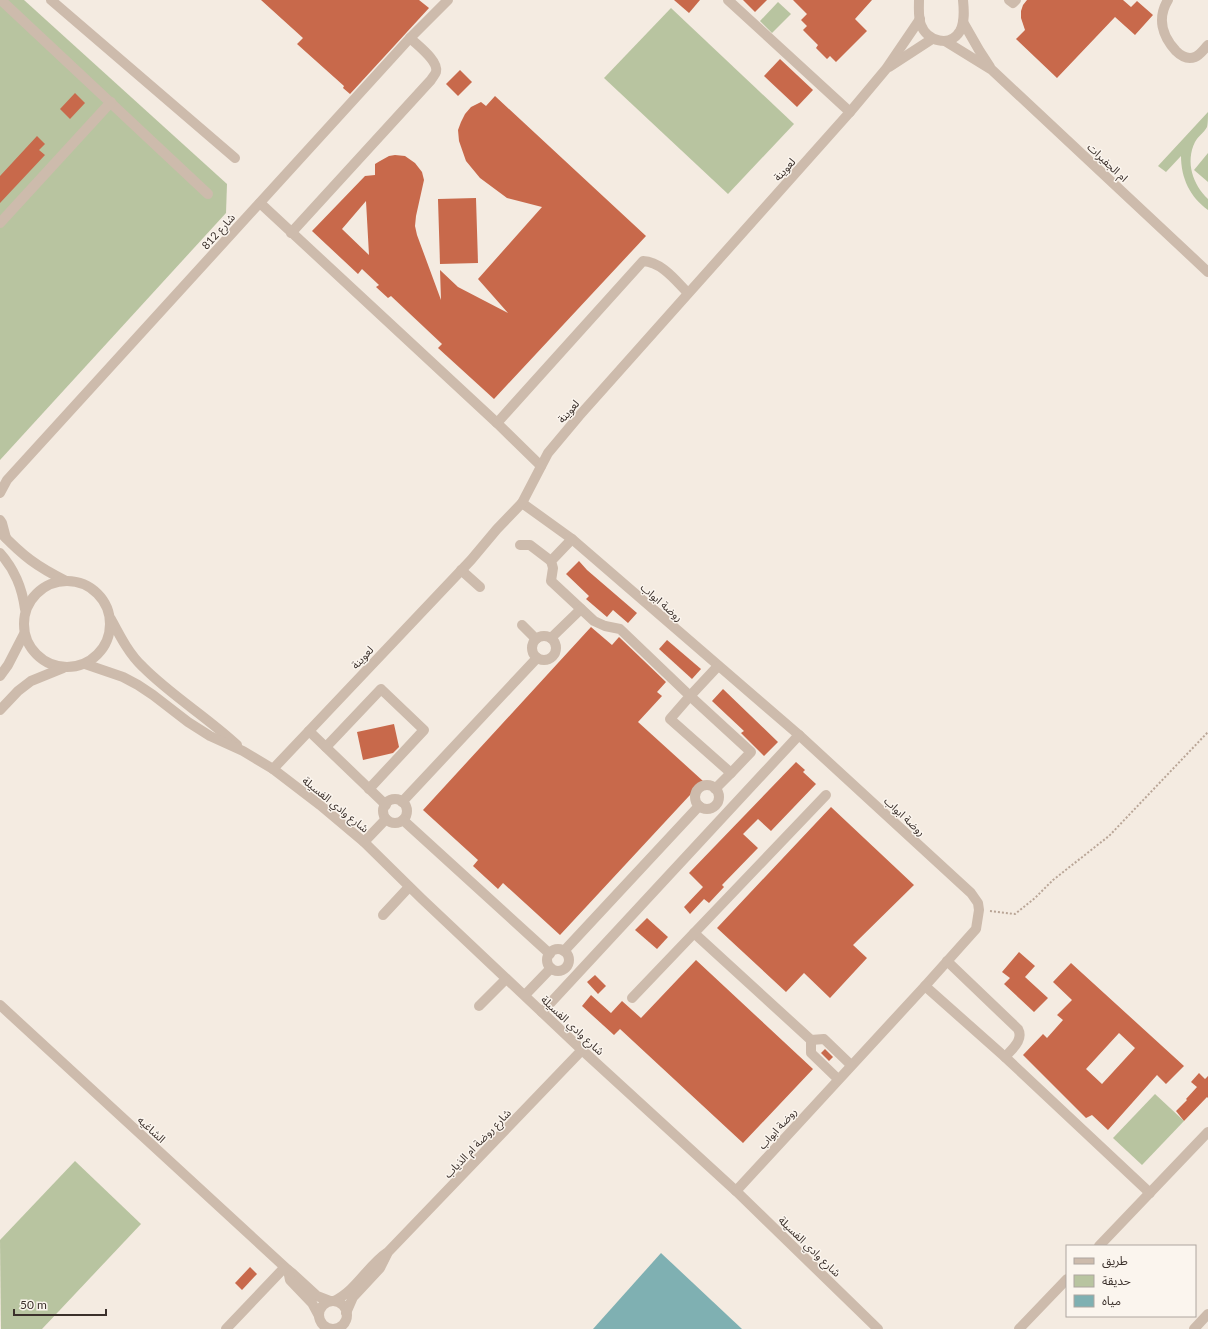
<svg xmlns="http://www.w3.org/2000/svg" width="1208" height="1329" font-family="Lato,'Noto Sans Arabic',sans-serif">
<rect width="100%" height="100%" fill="#f4ebe1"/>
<g fill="#b8c4a0">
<polygon points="0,0 24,0 227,184 226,213 0,460"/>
<polygon points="778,2 791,14 772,33 760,21"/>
<polygon points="671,8 794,124 728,194 604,78"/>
<path d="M1208 112C1208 116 1208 124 1207 127 1204 133 1198 136 1195 142 1185 162 1193 185 1208 199V210C1190 197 1181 178 1181 156L1166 172 1158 166Z"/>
<polygon points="1208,153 1208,182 1194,170"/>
<polygon points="1155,1094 1184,1121 1142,1165 1113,1138"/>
<polygon points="75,1161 141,1224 42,1329 1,1329 0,1240"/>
</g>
<polygon fill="#7fb0b2" points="661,1253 742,1329 593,1329"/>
<g fill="#c8694b" fill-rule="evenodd">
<polygon points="261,0 419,0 429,8 350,94 343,88 344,86 297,44 303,38"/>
<polygon points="674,0 700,0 689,13"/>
<polygon points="743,0 767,0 755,12"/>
<polygon points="793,0 872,0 855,19 867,31 836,62 830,56 827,59 816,48 818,45 803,30 807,26 801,20 807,14"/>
<polygon points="1027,0 1123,0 1131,7 1137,1 1153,15 1135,35 1115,17 1057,78 1016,39 1025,30 1021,18 1021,11 1023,5"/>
<polygon points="780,59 813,90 797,107 764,76"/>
<polygon points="460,70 472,82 458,96 446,84"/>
<polygon points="75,93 85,103 70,119 60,109"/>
<path d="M495 96 646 236 494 399 438 348 442 344 391 296 388 298 376 287 379 285 362 269 358 274 312 231 365 176 375 175V164L380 161 389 156 395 155 405 156 415 163 422 172 424 180 416 216 415 226 417 235 441 300 440 270 458 287 508 313 478 279 542 207 507 198 480 178 466 161 459 141 458 130 461 122 465 114 471 107 481 102 486 106ZM366 201 369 255 342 229Z"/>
<polygon points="37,136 45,144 39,150 45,155 0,203 0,176"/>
<polygon points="476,198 478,263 440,264 438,199"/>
<polygon points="579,561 587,570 637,613 628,623 613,610 607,617 586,599 589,596 566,574"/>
<polygon points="591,627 612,645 619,637 666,682 657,692 662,696 638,722 703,781 560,935 503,883 498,889 473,866 478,860 423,810"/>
<polygon points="667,640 701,669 692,679 659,649"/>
<polygon points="723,689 778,742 764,756 741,733 744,731 712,701"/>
<polygon points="394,724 399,747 393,753 363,760 357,732"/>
<polygon points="796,762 805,770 803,772 816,784 771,831 758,819 743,834 758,848 722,885 724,887 709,903 704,899 690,914 684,907 703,887 689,873"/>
<polygon points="831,807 914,885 853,945 867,958 830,998 804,973 786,992 717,928"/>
<polygon points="647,918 668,937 657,949 635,930"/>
<polygon points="1019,952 1035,966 1025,977 1048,998 1034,1012 1004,984 1010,978 1002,972"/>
<polygon points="696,960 813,1069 743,1143 620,1029 614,1035 582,1006 591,995 611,1013 622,1001 641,1018"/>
<path d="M1071 963 1184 1066 1166 1084 1157 1075 1108 1130 1092 1115 1086 1118 1023 1055 1043 1034 1047 1038 1063 1020 1057 1015 1072 1000 1053 982ZM1119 1033 1135 1048 1102 1084 1086 1069Z"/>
<polygon points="595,975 606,986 598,994 587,982"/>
<polygon points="825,1049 833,1057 829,1061 821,1053"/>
<polygon points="1199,1073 1205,1079 1208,1076 1208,1098 1207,1097 1184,1121 1176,1111 1187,1100 1186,1099 1197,1087 1191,1082"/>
<polygon points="250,1267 257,1274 242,1290 235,1283"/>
</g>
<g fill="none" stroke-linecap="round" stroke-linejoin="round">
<polyline stroke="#b9a596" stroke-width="2" stroke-dasharray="2 2" stroke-linecap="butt" points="990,911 1015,914 1035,898 1053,880 1109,836 1208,732"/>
<g stroke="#cdbbac" stroke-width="10">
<polyline points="1,0 208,194"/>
<polyline points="51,0 235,158"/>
<polyline points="728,0 850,112"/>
<path d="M919 0C919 8 918 17 921 25 927 41 950 48 960 31 965 22 964 10 963 0"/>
<polyline points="1009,0 1013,3 1016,0"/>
<path d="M1168 0C1157 18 1162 36 1176 51 1181 56 1187 60 1195 57 1200 55 1204 49 1208 45"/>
<polyline points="963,22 979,50 990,67"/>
<polyline points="945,41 992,70 1208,272"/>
<polyline points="889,67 932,39"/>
<polyline points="260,203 497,423 541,466"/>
<polyline points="0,223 111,102"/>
<path d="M291 233 431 80C432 78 435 75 436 72 439 61 417 45 410 38"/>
<path d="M497 423 643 261C662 262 676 281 688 293"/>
<polyline points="0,493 7,480 410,38 448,0"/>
<polyline points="522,503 572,539 799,735 971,893 978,903 979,910 976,929 925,986 736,1191"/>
<polyline points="0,520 2,523 6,538"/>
<path d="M0 532C23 556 36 566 66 581"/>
<polyline points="572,539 551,561 553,568 551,581 594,621 605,626 620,629 690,696 670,719 731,773 715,789"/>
<polyline points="520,545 530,545 551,561"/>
<path d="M0 553C15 570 22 587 25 609"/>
<polyline points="461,570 480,587"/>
<circle cx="67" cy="624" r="43"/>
<path d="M111 619C120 636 129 654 143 667 172 696 207 717 237 745"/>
<polyline points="522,625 536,639"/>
<circle cx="544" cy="648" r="12"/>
<polyline points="551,638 581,609"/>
<polyline points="85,664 123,677 138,685 153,695 188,722 210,736 243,751 273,769 320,805 364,842 422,899 582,1050 736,1191 878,1329"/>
<polyline points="718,666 690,696 751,752 731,773"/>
<polyline points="0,676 8,665 24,634"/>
<polyline points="0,710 18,691 31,681 63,668"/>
<polyline points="309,731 386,805"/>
<polyline points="326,747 381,689 424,730 369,789"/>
<polyline points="273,769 471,560 497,529 522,503 548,453 579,416 850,112 886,69 920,19"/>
<circle cx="707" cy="797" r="12"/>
<circle cx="395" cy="811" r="12"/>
<polyline points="402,802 537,658"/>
<polyline points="403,820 550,954"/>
<polyline points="364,842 386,819"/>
<polyline points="383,915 409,887"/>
<polyline points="694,933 811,1040 811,1053 838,1079"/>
<circle cx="558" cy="960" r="11"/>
<polyline points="564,951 699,806"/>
<path d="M947 961 1018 1029C1024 1040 1012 1049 1005 1057"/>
<polyline points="925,986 1005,1057 1150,1193"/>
<polyline points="525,995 551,968"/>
<polyline points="632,998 826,795"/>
<polyline points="0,1005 288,1270 292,1273 317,1296 330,1301"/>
<polyline points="479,1006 506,979"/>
<polyline points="542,1012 799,735"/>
<polyline points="811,1040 824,1039 851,1065"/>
<polyline points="1099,1246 1208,1132"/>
<polyline points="288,1270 290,1280 312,1303 319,1316"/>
<path d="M334 1301C356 1291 368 1265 388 1252L582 1050"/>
<circle cx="333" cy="1315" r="14"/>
<polyline points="346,1313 353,1297 380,1268 387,1254"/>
<polyline points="226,1329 284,1268"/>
<polyline points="1019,1329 1067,1279"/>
<polyline points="1194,1329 1208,1314"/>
</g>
</g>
<g text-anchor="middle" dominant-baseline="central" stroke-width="3" stroke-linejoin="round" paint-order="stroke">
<g font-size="11" fill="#3b302b" stroke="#fbf5ee">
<text transform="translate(1108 162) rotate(43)">ام الجفيرات</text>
<text transform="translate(784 169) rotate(-48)">لعوينة</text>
<text transform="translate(218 231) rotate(-48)">شارع 812</text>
<text transform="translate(568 411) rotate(-49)">لعوينة</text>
<text transform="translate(662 602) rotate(41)">روضة ابواب</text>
<text transform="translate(362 657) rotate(-47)">لعوينة</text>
<text transform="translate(336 804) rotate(39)">شارع وادي الفسيلة</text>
<text transform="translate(905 816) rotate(43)">روضة ابواب</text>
<text transform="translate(573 1025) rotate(43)">شارع وادي الفسيلة</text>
<text transform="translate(777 1128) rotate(-48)">روضة ابواب</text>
<text transform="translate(152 1129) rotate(43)">الشاغيه</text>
<text transform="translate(477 1143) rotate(-46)">شارع روضة ام الذياب</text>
<text transform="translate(810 1246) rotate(44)">شارع وادي الفسيلة</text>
</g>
</g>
<rect x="1066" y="1245" width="130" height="72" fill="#fbf5ee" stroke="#aea6a0"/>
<rect x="1074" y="1258" width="20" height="6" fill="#cdbbac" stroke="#aea6a0"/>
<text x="1102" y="1265" font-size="12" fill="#3b302b">طريق</text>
<rect x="1074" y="1275" width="20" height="12" fill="#b8c4a0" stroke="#aea6a0"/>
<text x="1102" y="1285" font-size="12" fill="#3b302b">حديقة</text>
<rect x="1074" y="1295" width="20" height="12" fill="#7fb0b2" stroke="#aea6a0"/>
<text x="1102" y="1305" font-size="12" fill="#3b302b">مياه</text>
<path d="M14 1309v6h92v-6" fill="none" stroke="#3b302b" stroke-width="2"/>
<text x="20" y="1309" font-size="12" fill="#3b302b" stroke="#fbf5ee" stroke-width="3" paint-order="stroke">50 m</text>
</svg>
